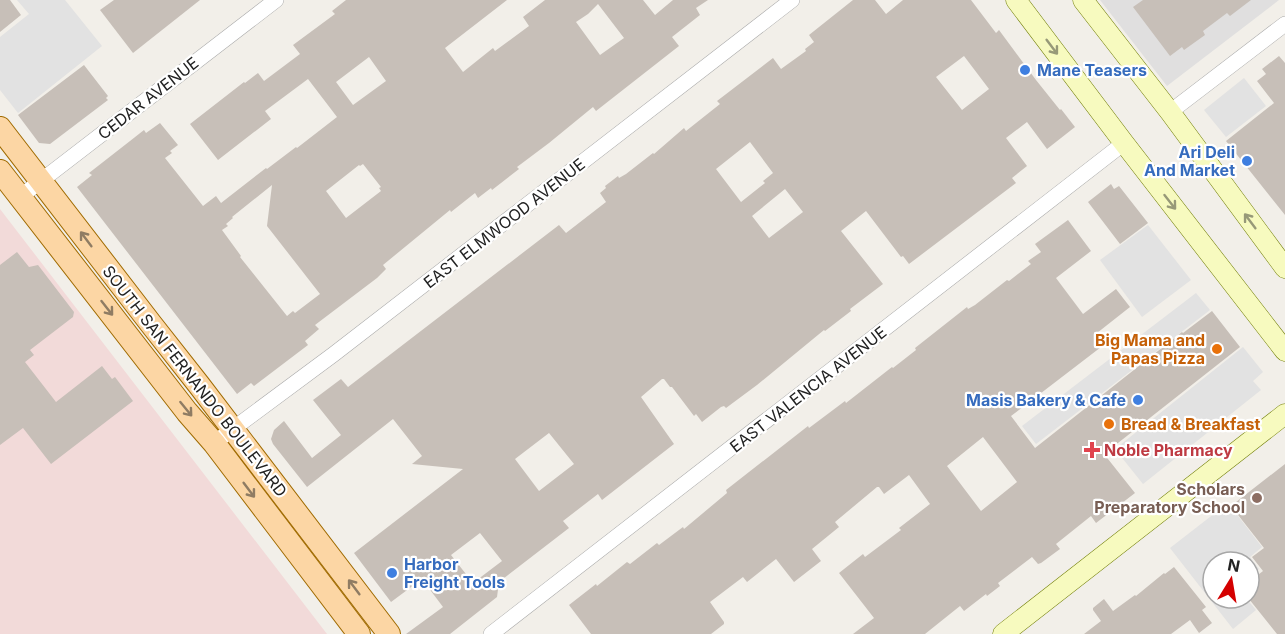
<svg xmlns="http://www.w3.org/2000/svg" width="1285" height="634" font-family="Inter,sans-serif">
<rect width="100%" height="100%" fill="#f2efe9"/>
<polygon fill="#e0dfdf" points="1100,0 1279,0 1167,86"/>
<polygon fill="#f2dad9" points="0,209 327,634 0,634"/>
<g fill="#e2e2e2">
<polygon points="17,0 65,0 102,46 18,113 0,90 0,37 29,14"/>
<polygon points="1244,78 1266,106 1226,137 1204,110"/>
<polygon points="1148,225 1191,280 1142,317 1100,260"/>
<polygon points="1196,293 1210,310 1036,444 1022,426"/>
<polygon points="1243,347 1263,372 1253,381 1261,390 1143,484 1115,449"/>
<polygon points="1228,503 1262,547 1250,557 1259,569 1249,577 1249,562 1213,562 1213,598 1246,598 1256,610 1233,629 1170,548"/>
</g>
<g fill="#c7bfb8" fill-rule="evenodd">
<polygon points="0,0 10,0 21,15 0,32"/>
<polygon points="114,0 200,0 133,53 100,10"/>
<path d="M346 0H507L445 48 463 72 493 48 495 51 529 26 523 17 545 0H643L655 15 673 0H708L696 8 700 15 672 37 679 46 596 111 593 107 549 143 517 167 519 169 492 190 491 188 478 198 475 193 451 212 450 210 383 265 386 269 377 278 315 325 319 329 305 341 308 345 254 386 251 383 237 394 77 187 92 175 89 173 130 141 144 130 146 133 160 123 178 145 170 151 172 153 165 158 203 206 216 196 221 203 266 168 267 169 296 147 297 148 337 117 308 79 265 111 271 119 218 160 190 124 244 82 245 83 258 73 264 81 300 54 293 45 335 14 332 11ZM598 4 624 38 600 55 576 22 588 14ZM369 57 386 81 353 105 336 82ZM363 164 381 187 379 188 381 191 346 218 326 191 359 165 360 166ZM272 185 267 226 320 294 295 313 293 311 287 316 240 257 241 256 222 230 228 226 226 224 233 218 232 217Z"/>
<path d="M853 0H875L886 14 903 0H971L996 33 999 30 1036 80 1060 110 1061 109 1075 127 1047 149 1027 122 1006 138 1027 166 1012 178 1016 183 909 264 903 256 901 257 866 211 841 231 883 284 850 309 851 311 825 331 824 330 757 385 726 408 724 406 721 407 702 422 696 414 694 416 672 387H670L664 379H662L641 397 674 444 602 500 598 494 563 521 569 528 499 582 497 597 450 634H406L443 607 422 579 391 602 354 553 463 469 412 464 422 456 393 419 307 487 273 444 271 439 274 430 284 421 312 458 341 435 313 400 341 379 348 387 559 225 566 233 606 202 600 193 606 188 605 186 618 176 619 178 626 174 653 153 654 154 684 128 686 131 720 104 717 101 773 58 781 69 806 51 805 49 814 42 809 35ZM964 56 989 89 962 110 936 77ZM750 142 773 173 763 181 765 183 741 202 716 169ZM785 189 803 212 769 238 752 216ZM549 433 574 464 539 491 515 459ZM480 533 502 561 473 583 451 555Z"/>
<polygon points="1143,0 1251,0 1230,16 1227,13 1203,31 1205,35 1184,50 1182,47 1170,56 1133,7"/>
<polygon points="1279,56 1285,63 1285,215 1226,141 1274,103 1257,81 1266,74 1262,69"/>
<polygon points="84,65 108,96 106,98 108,100 50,144 39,143 18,115"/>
<polygon points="1111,184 1114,189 1119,186 1148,223 1120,244 1088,202"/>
<path d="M1068 220 1091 251 1056 278 1083 314 1116 289 1130 307 1097 333 1105 344 1011 416 1035 448 1182 332 1183 333 1212 311 1240 347 1104 454 1135 493 1096 523 1091 516 1056 544 1060 549 1041 563 1038 564 1032 557 998 583 1000 586 987 596 986 594 964 611 960 606 925 634H853L874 618 839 573 863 554 865 557 901 530 899 528 930 504 909 475 884 494 879 487H877L835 522 839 527 812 549 821 561 794 582 776 559 747 582 743 577 710 602 724 622V624L711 634H591L569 605 596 584 597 586 627 562 630 564 657 543 659 545 683 527 684 529 727 493 726 490 808 426 809 428 845 401 846 403 892 367 893 368 916 350 915 348 967 307 968 309 975 305 1007 280 1009 281 1031 264 1028 261 1041 252 1035 244ZM983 437 1017 482 981 511 947 466Z"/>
<polygon points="17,252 29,267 38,265 74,312 73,317 30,350 34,355 25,362 56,402 102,366 112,379 115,377 133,401 51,464 23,428 0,445 0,265"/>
<polygon points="1285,464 1285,634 1277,634 1249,599 1249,582 1263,571 1252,557 1264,548 1231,506"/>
<polygon points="1174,567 1206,607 1202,610 1212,623 1199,633 1190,620 1171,634 1084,634 1101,621 1093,610 1093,608 1104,599 1113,611 1135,595 1136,596 1164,573 1165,574"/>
</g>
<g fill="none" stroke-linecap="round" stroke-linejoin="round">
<defs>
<g id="minor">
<polyline points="1170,112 1285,24"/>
<polyline points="20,197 276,0"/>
<polyline points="214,443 334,354 792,0"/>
<polyline points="491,634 1124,143"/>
</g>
<g id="secondary">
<polyline points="1016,0 1124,143 1285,351"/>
<polyline points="1083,0 1170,112 1285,268"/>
<polyline points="1003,634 1285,414"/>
</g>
<g id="primary">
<polyline points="0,128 151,324 199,385 389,634"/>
<polyline points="0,171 187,412 214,443 359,634"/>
</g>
</defs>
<use href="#minor" stroke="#a9a9a9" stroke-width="16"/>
<use href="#secondary" stroke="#707d05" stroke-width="21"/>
<use href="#primary" stroke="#a06b00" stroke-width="24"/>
<use href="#minor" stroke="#fff" stroke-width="15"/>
<use href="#secondary" stroke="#f7fabf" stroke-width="20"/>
<use href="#primary" stroke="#fcd6a4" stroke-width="22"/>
</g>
<defs><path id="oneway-shaft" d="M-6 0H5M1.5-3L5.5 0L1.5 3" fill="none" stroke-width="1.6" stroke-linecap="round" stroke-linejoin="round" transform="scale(1.5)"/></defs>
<g stroke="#979978">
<use href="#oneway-shaft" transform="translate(1052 47) rotate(53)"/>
<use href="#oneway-shaft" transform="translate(1170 202) rotate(52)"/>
<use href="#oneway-shaft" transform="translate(1250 221) rotate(-127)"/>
</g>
<g stroke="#8f7c63">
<use href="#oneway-shaft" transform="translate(86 239) rotate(-127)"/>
<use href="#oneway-shaft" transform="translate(107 308) rotate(52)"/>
<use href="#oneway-shaft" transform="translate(186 409) rotate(51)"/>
<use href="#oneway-shaft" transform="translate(249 490) rotate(53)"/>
<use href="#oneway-shaft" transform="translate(354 587) rotate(-127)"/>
</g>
<g fill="#3f7fe0" stroke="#fff" stroke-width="2">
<circle cx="1025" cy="70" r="6"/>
<circle cx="1247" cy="161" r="6"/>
<circle cx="1138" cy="400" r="6"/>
<circle cx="392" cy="573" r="6"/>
</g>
<g fill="#e8710a" stroke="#fff" stroke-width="2">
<circle cx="1217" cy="349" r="6"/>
<circle cx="1109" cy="424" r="6"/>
</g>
<path fill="#e0444e" stroke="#fff" stroke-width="2" d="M1089 441h6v6h6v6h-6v6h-6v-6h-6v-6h6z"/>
<circle fill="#8d6e63" stroke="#fff" stroke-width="2" cx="1257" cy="498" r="6"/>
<g text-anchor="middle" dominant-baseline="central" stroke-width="4.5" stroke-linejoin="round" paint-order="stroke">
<g font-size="16" font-weight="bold" fill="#366cbe" stroke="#fff" text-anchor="start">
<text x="1037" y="70">Mane Teasers</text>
<text x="1235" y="152" text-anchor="end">Ari Deli<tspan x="1235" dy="18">And Market</tspan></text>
<text x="1126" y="400" text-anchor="end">Masis Bakery &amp; Cafe</text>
<text x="404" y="564">Harbor<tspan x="404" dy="18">Freight Tools</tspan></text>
</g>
<g font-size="16" fill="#222" stroke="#fff">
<text transform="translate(148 98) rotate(-38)">CEDAR AVENUE</text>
<text transform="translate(504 223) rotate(-38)">EAST ELMWOOD AVENUE</text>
<text transform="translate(195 381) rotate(52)">SOUTH SAN FERNANDO BOULEVARD</text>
<text transform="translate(808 389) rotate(-38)">EAST VALENCIA AVENUE</text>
</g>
<g font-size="16" font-weight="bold" fill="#c56008" stroke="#fff" text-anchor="end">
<text x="1205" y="340">Big Mama and<tspan x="1205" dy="18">Papas Pizza</tspan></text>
<text x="1121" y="424" text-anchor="start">Bread &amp; Breakfast</text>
</g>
<g font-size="16" font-weight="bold" fill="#be3a42" stroke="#fff" text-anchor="start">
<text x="1104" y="450">Noble Pharmacy</text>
</g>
<g font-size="16" font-weight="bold" fill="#785e54" stroke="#fff" text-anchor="end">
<text x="1245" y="489">Scholars<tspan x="1245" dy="18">Preparatory School</tspan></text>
</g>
</g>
<g transform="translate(1231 580) rotate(11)"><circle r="28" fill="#ffffff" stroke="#a7a7a7" stroke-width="1.5"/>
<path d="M0-4.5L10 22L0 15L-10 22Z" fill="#d40000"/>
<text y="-9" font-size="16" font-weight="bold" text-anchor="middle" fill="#222222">N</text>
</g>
</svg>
